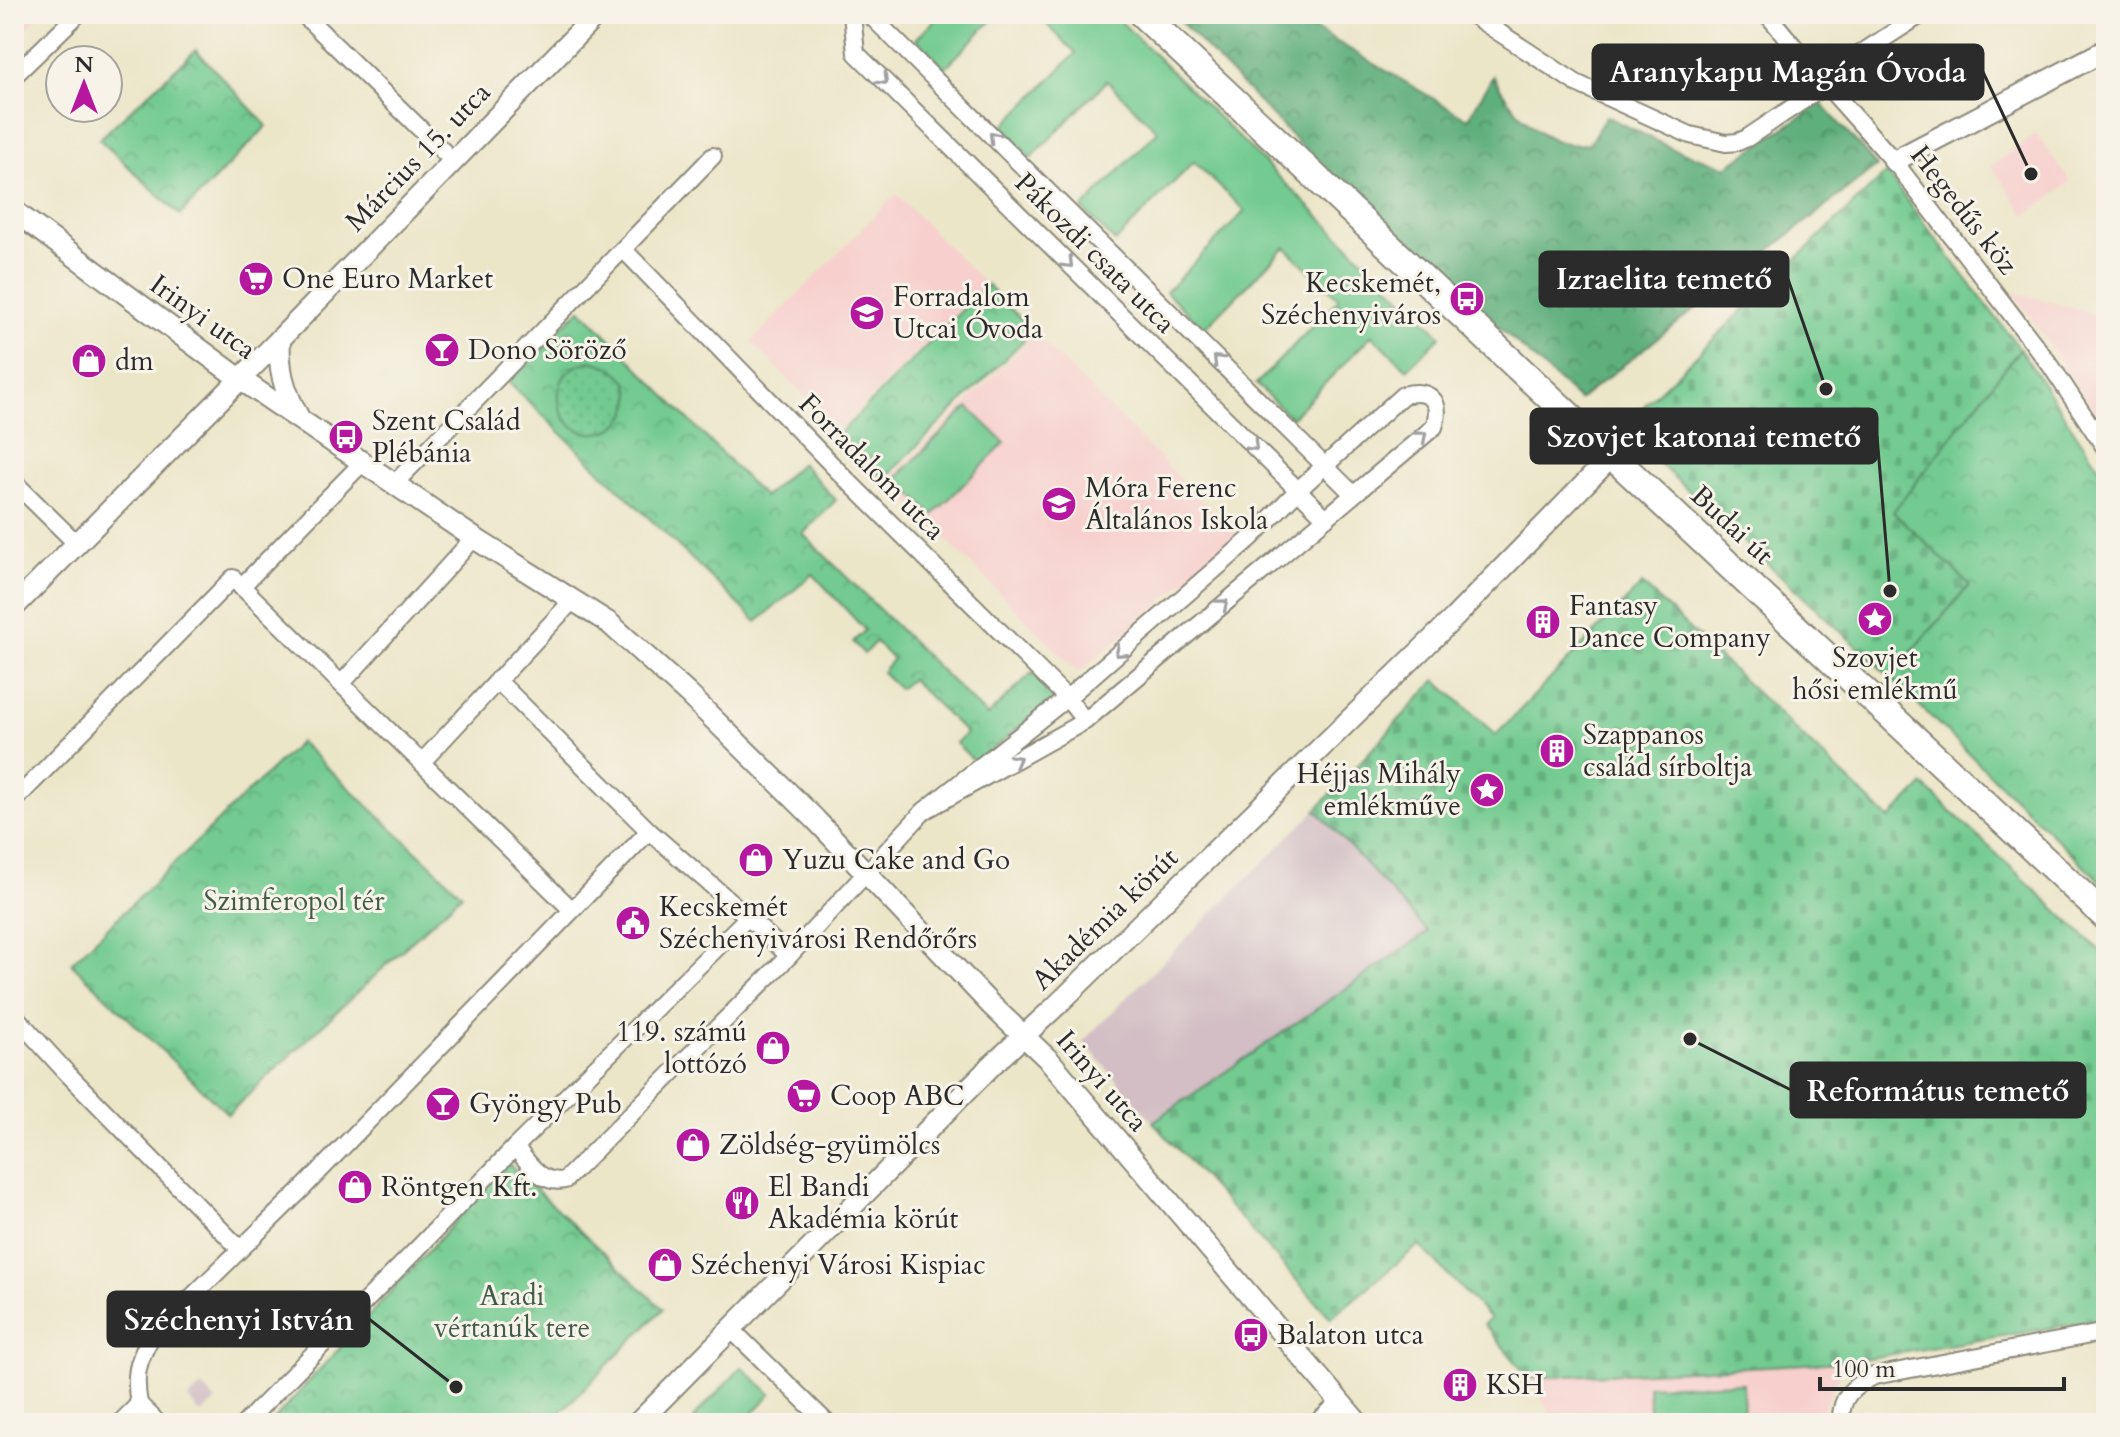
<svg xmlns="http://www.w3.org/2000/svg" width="2120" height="1437" font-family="Cardo,serif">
<defs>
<pattern id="forest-crowns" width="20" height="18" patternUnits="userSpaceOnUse" patternTransform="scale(2)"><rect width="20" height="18" fill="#5eaf7b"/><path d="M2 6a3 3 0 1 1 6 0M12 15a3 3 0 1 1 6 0" fill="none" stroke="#4e8f65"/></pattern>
<pattern id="cemetery-stones" width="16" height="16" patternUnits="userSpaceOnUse" patternTransform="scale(2)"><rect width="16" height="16" fill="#73cb91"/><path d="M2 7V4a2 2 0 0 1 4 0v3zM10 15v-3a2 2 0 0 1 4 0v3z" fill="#64ae7d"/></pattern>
<pattern id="park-crowns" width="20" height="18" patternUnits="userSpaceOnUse" patternTransform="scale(2)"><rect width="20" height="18" fill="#73cb91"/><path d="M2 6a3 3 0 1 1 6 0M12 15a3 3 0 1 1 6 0" fill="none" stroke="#64ae7d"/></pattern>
<pattern id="garden-dots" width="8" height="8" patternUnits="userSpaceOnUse" patternTransform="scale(2)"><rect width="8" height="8" fill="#73cb91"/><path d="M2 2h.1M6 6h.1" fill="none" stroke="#64ae7d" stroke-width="1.8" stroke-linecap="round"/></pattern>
</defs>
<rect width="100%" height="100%" fill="#f7f3e8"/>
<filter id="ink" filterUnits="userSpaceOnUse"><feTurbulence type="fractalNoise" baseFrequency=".0125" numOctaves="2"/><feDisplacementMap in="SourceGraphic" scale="16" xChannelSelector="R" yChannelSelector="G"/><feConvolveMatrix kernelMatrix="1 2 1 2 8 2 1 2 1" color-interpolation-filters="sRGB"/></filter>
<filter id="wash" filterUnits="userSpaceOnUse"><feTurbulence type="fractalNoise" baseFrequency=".006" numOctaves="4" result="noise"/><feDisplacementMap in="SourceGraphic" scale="32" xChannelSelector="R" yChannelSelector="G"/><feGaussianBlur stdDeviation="1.8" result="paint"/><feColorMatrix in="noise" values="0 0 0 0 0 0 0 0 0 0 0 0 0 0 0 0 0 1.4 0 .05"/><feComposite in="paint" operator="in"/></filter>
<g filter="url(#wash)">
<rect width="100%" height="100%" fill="#ece6c9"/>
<g fill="#f7d0ce">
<polygon points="14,14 41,14 14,41"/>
<polygon points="2036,134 2071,182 2026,215 1991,166"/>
<polygon points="896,194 985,284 839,429 751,342"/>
<polygon points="2013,292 2106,317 2106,428"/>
<polygon points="1035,334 1238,536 1079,673 888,481"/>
<polygon points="1845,1362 1822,1415 1815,1423 1556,1423 1529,1378"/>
</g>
<g fill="#d2bec4">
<polygon points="1316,810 1429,932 1153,1122 1083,1041"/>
<polygon points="202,1386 216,1401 201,1414 188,1399"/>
</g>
<g fill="#73cb91" stroke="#4f7b5e" stroke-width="2">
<polygon points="941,14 998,14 945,68 916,39"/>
<polygon points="1036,14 1113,14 1441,336 1407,369 1372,335 1291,418 1256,384 1339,299 1285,247 1204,329 1166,292 1245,211 1194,162 1115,242 1082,209 1158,131 1107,81 1031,158 1001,129 1076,53"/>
<polygon points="968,407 1005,443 933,515 896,478"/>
<polygon points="742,1367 771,1394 744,1423 698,1423 693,1418"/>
<polygon points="1743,1383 1744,1423 1650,1423 1648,1386"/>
</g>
<path fill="url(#forest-crowns)" stroke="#446d53" stroke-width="2" d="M1173 14H1290L1468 119 1493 76C1509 104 1530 133 1563 143 1570 146 1580 144 1589 144L1606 116 1673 149 1726 167 1821 103 1877 166 1579 400 1311 156Z"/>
<g fill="url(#cemetery-stones)" stroke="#4f7b5e" stroke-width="2">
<polygon points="1886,173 2020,349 1894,512 1970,585 1890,677 1621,428"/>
<polygon points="1642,584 1889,819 1923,785 2106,956 2106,1319 1845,1362 1529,1378 1484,1324 1490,1318 1419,1245 1331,1318 1153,1122 1428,932 1316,810 1436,680 1496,735"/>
</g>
<g fill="url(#park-crowns)" stroke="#4f7b5e" stroke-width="2">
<polygon points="196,50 267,126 180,215 99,139"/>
<polygon points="987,285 1033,331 884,479 839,434"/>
<polygon points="581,309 764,497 801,463 836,500 803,534 987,716 1032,673 1056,697 976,763 956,743 966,733 911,679 899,689 882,672 893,659 875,642 864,654 853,642 865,630 813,574 757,622 508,382 542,345"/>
<polygon points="2020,349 2106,478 2106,887 1890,677 1970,585 1893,512"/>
<polygon points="300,742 462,894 228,1114 71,963"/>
<polygon points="508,1163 663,1309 550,1423 271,1423"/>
</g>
<path fill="url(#garden-dots)" stroke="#4f7b5e" stroke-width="2" d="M590 361C615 366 641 382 627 412 617 434 589 440 570 424 558 414 555 391 564 377 569 368 580 364 590 361Z"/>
</g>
<g filter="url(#ink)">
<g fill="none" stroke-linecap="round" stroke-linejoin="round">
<defs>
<g id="minor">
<polyline points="303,14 453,161"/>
<polyline points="852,14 856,53 1326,518"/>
<polyline points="869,14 1353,494"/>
<polyline points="1471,14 1576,83 1690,135 1726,143 1738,142 1747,138 1826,85"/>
<polyline points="1767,14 1821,79 1894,161 2051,366 2106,449"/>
<polyline points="14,76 78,14"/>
<polyline points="1821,79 1922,14"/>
<polyline points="623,249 713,156"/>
<polyline points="14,482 76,543"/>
<polyline points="394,484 623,249 839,472 1067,698 1085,721"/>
<polyline points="241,587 363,462"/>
<polyline points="497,680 649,831 748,917"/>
<polyline points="342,683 474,538"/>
<polyline points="422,762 573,600"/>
<polyline points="14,801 233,578 572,910"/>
<polyline points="14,1015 66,1072 240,1249"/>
<path d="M515 1147C529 1163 541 1185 565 1180L789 956"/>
<polyline points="732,1330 827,1423"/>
<path d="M139 1404C134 1376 137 1362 151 1337L305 1186 649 831"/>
<polyline points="139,1404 158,1423"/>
<polyline points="120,1423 139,1404"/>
<path d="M245 1423 420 1246 515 1147 748 917 789 956 924 811 1067 698 1251 538 1298 490 1403 395C1429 388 1443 400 1434 427L1085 721 924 811"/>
<polyline points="1317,1423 1340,1402"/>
<path d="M1841 1423C1840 1396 1852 1387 1874 1376L2106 1332"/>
</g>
<g id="tertiary">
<polyline points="1894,161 2106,50"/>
<polyline points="14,211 240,379 474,538 609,623 688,694 815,819 990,1004 1050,1061 1358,1423"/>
<path d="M280 339C278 369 284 390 298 416"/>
<polyline points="14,607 280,339 597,14"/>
<polyline points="638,1423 991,1066 1055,1007 1454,618 1612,456"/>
</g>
<polyline id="primary" points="1142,14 1612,456 2106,917"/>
</defs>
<use href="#minor" stroke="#8c887a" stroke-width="20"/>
<use href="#tertiary" stroke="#8c887a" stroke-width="24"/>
<use href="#primary" stroke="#8c887a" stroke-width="30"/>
<use href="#minor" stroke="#fff" stroke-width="16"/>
<use href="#tertiary" stroke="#fff" stroke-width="20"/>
<use href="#primary" stroke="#fff" stroke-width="26"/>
</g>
<defs><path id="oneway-chevron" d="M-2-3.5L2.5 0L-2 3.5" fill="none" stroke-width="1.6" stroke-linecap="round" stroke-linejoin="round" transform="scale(2)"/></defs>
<g stroke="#a0a0a0">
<use href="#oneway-chevron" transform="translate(883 80) rotate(45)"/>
<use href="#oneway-chevron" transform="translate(994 137) rotate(-135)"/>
<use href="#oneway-chevron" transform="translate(1068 263) rotate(45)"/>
<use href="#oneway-chevron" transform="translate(1218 360) rotate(-135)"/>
<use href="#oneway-chevron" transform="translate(1422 436) rotate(-40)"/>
<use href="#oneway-chevron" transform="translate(1253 446) rotate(45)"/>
<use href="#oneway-chevron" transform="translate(1223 604) rotate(-40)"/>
<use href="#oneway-chevron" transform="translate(1120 652) rotate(139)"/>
<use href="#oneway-chevron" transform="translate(1016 760) rotate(-29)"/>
</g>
</g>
<defs>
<symbol id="supermarket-disc" viewBox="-11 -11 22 22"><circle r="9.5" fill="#b5179e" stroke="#f7f3e8"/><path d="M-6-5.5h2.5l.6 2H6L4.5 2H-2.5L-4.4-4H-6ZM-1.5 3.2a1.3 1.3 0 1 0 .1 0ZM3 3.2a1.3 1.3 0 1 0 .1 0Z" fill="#fff"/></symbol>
<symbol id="bus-disc" viewBox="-11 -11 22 22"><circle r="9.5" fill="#b5179e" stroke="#f7f3e8"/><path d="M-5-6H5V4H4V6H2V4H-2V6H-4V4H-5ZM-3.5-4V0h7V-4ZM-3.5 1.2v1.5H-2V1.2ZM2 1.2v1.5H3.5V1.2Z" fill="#fff"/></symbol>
<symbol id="school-disc" viewBox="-11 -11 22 22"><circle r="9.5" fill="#b5179e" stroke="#f7f3e8"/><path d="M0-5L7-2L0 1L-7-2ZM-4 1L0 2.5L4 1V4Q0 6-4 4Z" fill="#fff"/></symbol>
<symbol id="bar-disc" viewBox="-11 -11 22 22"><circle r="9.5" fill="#b5179e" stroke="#f7f3e8"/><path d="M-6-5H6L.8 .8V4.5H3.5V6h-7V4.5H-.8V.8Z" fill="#fff"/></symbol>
<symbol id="shop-disc" viewBox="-11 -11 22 22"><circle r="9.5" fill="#b5179e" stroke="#f7f3e8"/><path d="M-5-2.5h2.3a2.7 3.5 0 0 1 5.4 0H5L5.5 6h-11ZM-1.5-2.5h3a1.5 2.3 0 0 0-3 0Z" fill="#fff"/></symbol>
<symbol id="sight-disc" viewBox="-11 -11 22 22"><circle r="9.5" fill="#b5179e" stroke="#f7f3e8"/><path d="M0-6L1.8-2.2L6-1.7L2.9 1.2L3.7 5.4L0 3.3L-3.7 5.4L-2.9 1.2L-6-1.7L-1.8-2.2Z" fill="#fff"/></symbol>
<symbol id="building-disc" viewBox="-11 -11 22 22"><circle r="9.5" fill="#b5179e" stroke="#f7f3e8"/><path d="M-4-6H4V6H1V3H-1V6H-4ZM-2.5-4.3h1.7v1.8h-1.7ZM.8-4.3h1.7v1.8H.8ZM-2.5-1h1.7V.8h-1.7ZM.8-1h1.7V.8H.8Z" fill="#fff"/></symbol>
<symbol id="civic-disc" viewBox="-11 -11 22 22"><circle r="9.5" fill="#b5179e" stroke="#f7f3e8"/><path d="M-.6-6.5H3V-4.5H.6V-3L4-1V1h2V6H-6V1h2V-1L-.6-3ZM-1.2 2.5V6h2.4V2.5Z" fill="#fff"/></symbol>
<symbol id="restaurant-disc" viewBox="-11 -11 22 22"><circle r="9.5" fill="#b5179e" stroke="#f7f3e8"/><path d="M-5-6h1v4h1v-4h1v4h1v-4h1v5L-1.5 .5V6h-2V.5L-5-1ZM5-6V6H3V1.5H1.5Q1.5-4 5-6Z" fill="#fff"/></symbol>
</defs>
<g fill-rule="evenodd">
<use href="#supermarket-disc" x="236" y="259" width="40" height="40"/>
<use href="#bus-disc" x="1447" y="279" width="40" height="40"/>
<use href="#school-disc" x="847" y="293" width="40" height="40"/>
<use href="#bar-disc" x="422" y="330" width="40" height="40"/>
<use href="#shop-disc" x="69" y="341" width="40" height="40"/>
<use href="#bus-disc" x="326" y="417" width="40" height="40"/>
<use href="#school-disc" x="1039" y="484" width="40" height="40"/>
<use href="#sight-disc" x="1855" y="599" width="40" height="40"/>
<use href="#building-disc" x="1523" y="602" width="40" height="40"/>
<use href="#building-disc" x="1537" y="731" width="40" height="40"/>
<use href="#sight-disc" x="1467" y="770" width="40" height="40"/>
<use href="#shop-disc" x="736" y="840" width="40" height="40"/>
<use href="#civic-disc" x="613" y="903" width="40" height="40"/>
<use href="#shop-disc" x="753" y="1028" width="40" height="40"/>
<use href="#supermarket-disc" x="784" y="1076" width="40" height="40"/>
<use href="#bar-disc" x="423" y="1084" width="40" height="40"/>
<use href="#shop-disc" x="673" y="1125" width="40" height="40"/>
<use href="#shop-disc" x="335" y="1167" width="40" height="40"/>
<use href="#restaurant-disc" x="722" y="1183" width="40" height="40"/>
<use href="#shop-disc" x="645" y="1245" width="40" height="40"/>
<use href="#bus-disc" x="1231" y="1315" width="40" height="40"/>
<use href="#building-disc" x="1440" y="1365" width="40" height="40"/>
</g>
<g text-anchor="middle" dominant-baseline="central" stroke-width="6" stroke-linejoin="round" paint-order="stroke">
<g font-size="28" fill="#2b2b2b" stroke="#f7f3e8">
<text transform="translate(418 157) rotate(-46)">Március 15. utca</text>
<text transform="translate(1964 210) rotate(52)">Hegedűs köz</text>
<text transform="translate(1095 253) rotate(45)">Pákozdi csata utca</text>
<text transform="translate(203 317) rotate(36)">Irinyi utca</text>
<text transform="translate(872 467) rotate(45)">Forradalom utca</text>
<text transform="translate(1732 525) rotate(43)">Budai út</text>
<text transform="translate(1105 919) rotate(-44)">Akadémia körút</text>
<text transform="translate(1102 1081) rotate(49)">Irinyi utca</text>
</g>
<g font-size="28" fill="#2b2b2b" stroke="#f7f3e8" text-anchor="start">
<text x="282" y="279">One Euro Market</text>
<text x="1441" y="283" text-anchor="end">Kecskemét,<tspan x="1441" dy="32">Széchenyiváros</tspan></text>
<text x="893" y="297">Forradalom<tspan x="893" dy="32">Utcai Óvoda</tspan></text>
<text x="468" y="350">Dono Söröző</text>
<text x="115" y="361">dm</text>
<text x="372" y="421">Szent Család<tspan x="372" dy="32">Plébánia</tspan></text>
<text x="1085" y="488">Móra Ferenc<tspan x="1085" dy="32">Általános Iskola</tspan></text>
<text x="1569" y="606">Fantasy<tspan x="1569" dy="32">Dance Company</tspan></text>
<text x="1875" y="658" text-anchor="middle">Szovjet<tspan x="1875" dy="32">hősi emlékmű</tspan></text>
<text x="1583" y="735">Szappanos<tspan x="1583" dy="32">család sírboltja</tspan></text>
<text x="1461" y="774" text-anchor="end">Héjjas Mihály<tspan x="1461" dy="32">emlékműve</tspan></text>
<text x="782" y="860">Yuzu Cake and Go</text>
<text x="659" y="907">Kecskemét<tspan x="659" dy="32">Széchenyivárosi Rendőrőrs</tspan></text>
<text x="747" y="1032" text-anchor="end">119. számú<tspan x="747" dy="32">lottózó</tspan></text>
<text x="830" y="1096">Coop ABC</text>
<text x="469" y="1104">Gyöngy Pub</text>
<text x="719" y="1145">Zöldség-gyümölcs</text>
<text x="381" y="1187">Röntgen Kft.</text>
<text x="768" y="1187">El Bandi<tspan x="768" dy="32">Akadémia körút</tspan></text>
<text x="691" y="1265">Széchenyi Városi Kispiac</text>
<text x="1277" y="1335">Balaton utca</text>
<text x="1486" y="1385">KSH</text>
</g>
<g font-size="28" fill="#415b4a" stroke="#f7f3e8">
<text x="294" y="901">Szimferopol tér</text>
<text x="512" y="1296">Aradi<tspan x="512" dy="32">vértanúk tere</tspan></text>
</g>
</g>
<path fill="none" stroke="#2b2b2b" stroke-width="3" d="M2031 174L1983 72M1826 389L1788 279M1890 591L1877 436M1690 1039L1791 1090M456 1387L369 1319"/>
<g fill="#2b2b2b" stroke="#f7f3e8" stroke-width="3">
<circle cx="2031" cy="174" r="8"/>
<circle cx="1826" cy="389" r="8"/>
<circle cx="1890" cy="591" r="8"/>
<circle cx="1690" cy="1039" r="8"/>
<circle cx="456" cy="1387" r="8"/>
</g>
<g fill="#2b2b2b" stroke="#2b2b2b" stroke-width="3">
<rect x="1593" y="45" width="390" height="54" rx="8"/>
<rect x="1540" y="252" width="248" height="54" rx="8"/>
<rect x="1531" y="409" width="346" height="54" rx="8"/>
<rect x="1791" y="1063" width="294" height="54" rx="8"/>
<rect x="108" y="1292" width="261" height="54" rx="8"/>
</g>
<g font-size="30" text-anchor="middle" font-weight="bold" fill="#fff">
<text x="1788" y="82">Aranykapu Magán Óvoda</text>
<text x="1664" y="289">Izraelita temető</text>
<text x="1704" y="447">Szovjet katonai temető</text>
<text x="1938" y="1101">Református temető</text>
<text x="239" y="1330">Széchenyi István</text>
</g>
<rect width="2120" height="1437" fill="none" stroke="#f7f3e8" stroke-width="48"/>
<g transform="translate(84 84)"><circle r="38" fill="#f7f3e8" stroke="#a5a39c" stroke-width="2"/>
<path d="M0-6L14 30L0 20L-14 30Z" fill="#b5179e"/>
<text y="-12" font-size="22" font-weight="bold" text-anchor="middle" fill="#2b2b2b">N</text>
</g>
<path d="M1820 1377v12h244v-12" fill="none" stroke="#2b2b2b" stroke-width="4"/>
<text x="1832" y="1377" font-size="24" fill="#2b2b2b" stroke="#f7f3e8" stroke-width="6" paint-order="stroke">100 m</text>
</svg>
